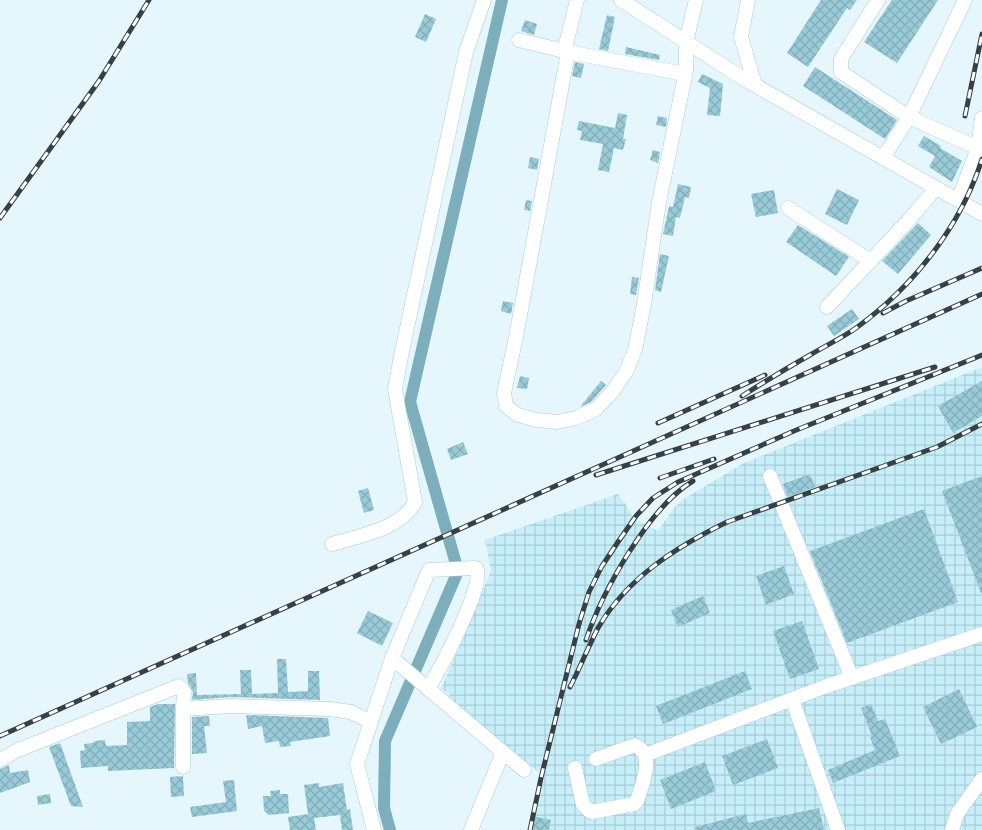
<svg xmlns="http://www.w3.org/2000/svg" width="982" height="830" font-family="'Noto Serif',serif">
<defs>
<pattern id="industrial-grid" width="8" height="8" patternUnits="userSpaceOnUse" patternTransform="scale(1.25)"><rect width="8" height="8" fill="#c7effa"/><path d="M0 4h8M4 0v8" fill="none" stroke="#a9ccd6"/></pattern>
<pattern id="building-cross-hatch" width="8" height="8" patternUnits="userSpaceOnUse" patternTransform="scale(1.25)"><rect width="8" height="8" fill="#98cad8"/><path d="M0 0l8 8M0 8l8-8" fill="none" stroke="#82adb9"/></pattern>
</defs>
<rect width="100%" height="100%" fill="#e5f7fc"/>
<polygon fill="url(#industrial-grid)" points="982,367 982,830 528,830 540,773 475,720 445,702 450,694 441,689 491,571 485,540 618,494 631,512 632,517 658,531 674,508 682,500 744,463"/>
<g fill="none" stroke-linecap="round" stroke-linejoin="round">
<polyline stroke="#7daebb" stroke-width="12" points="390,830 384,808 385,741 458,571 410,402 502,0"/>
</g>
<g fill="url(#building-cross-hatch)">
<polygon points="821,0 857,0 850,10 847,8 808,67 787,53"/>
<polygon points="892,0 938,0 897,63 864,42"/>
<polygon points="425,14 436,19 426,42 415,37"/>
<polygon points="607,15 615,17 608,51 599,49"/>
<polygon points="525,20 537,24 534,35 521,31"/>
<polygon points="626,47 660,55 659,60 625,54"/>
<polygon points="575,62 584,64 581,78 572,76"/>
<polygon points="815,67 897,120 885,139 803,86"/>
<polygon points="702,74 723,84 720,116 707,115 710,88 698,82"/>
<polygon points="618,113 627,115 623,139 626,139 623,150 614,148 609,172 598,170 603,144 580,140 582,131 577,130 579,121 615,128"/>
<polygon points="658,116 667,118 666,127 656,125"/>
<polygon points="924,136 941,146 940,148 962,161 952,182 929,167 935,156 918,146"/>
<polygon points="653,150 660,152 658,163 650,160"/>
<polygon points="530,157 539,159 537,170 528,168"/>
<polygon points="678,184 691,187 689,198 685,197 680,218 676,217 673,236 663,234 669,206 673,207"/>
<polygon points="837,189 859,200 847,225 825,214"/>
<polygon points="774,190 778,213 756,217 751,194"/>
<polygon points="526,200 532,201 530,211 524,210"/>
<polygon points="918,223 931,235 898,274 882,261"/>
<polygon points="798,225 849,257 836,276 786,242"/>
<polygon points="660,254 669,256 661,292 655,290"/>
<polygon points="632,277 639,278 636,295 630,294"/>
<polygon points="503,301 513,303 511,314 501,311"/>
<polygon points="852,309 859,319 834,336 827,326"/>
<polygon points="520,376 529,378 527,389 517,388"/>
<polygon points="601,381 606,385 605,386 591,402 580,407"/>
<polygon points="982,381 982,416 953,433 938,406"/>
<polygon points="463,442 468,454 451,460 447,449"/>
<polygon points="810,474 815,487 788,497 783,484"/>
<polygon points="982,476 982,593 981,593 942,491"/>
<polygon points="368,488 374,510 364,513 358,491"/>
<polygon points="924,509 958,602 847,643 810,551"/>
<polygon points="784,566 794,594 766,605 756,576"/>
<polygon points="703,596 710,613 678,627 671,610"/>
<polygon points="368,611 393,623 382,646 357,633"/>
<polygon points="802,621 819,669 790,679 773,631"/>
<polygon points="277,659 286,659 288,692 308,691 308,671 319,671 320,700 230,697 192,700 193,692 188,683 187,674 196,673 197,695 241,694 240,670 251,670 252,694 278,693"/>
<polygon points="745,671 752,689 663,724 656,706"/>
<polygon points="959,689 977,727 941,744 923,707"/>
<polygon points="158,704 175,704 174,768 108,771 108,766 81,768 80,751 85,750 84,744 93,743 95,741 105,740 106,746 127,745 127,722 150,721 150,707"/>
<polygon points="871,704 878,721 885,719 900,756 833,783 828,770 875,750 870,737 872,736 861,708"/>
<polygon points="246,715 328,718 330,736 290,742 291,746 280,747 279,741 265,743 262,726 248,729"/>
<polygon points="209,716 210,726 204,726 207,753 192,754 192,717"/>
<polygon points="767,739 778,768 733,785 722,756"/>
<polygon points="60,743 83,807 71,806 49,747"/>
<polygon points="705,762 716,791 671,809 660,780"/>
<polygon points="9,765 10,773 28,770 30,782 0,793 0,769"/>
<polygon points="183,776 184,796 171,797 170,777"/>
<polygon points="234,780 237,811 192,817 190,807 226,802 223,781"/>
<polygon points="319,783 319,787 343,783 347,810 350,809 353,830 342,830 340,815 314,818 316,830 290,830 288,817 308,814 304,785"/>
<polygon points="280,790 280,794 288,794 289,813 269,815 264,811 263,796 271,796 270,791"/>
<polygon points="50,794 51,803 38,805 37,796"/>
<polygon points="819,808 824,830 695,830 695,827 746,814 748,823"/>
<polygon points="531,816 551,820 549,830 528,830"/>
</g>
<g fill="none" stroke-linecap="round" stroke-linejoin="round">
<defs>
<g id="minor">
<polyline points="577,0 566,44 568,52 516,337 504,393 506,406 518,415 537,420 557,422 576,418 596,409 612,392 626,372 635,350 644,304 659,202 686,71 686,42 696,0"/>
<polyline points="621,0 744,79 982,214"/>
<polyline points="748,0 741,37 755,85"/>
<polyline points="878,0 841,59 841,72 909,117 883,158"/>
<polyline points="965,0 909,117 978,148"/>
<polyline points="519,40 568,52 685,74"/>
<polyline points="958,200 978,148 982,118"/>
<polyline points="788,208 869,260"/>
<polyline points="827,307 908,221 936,188"/>
<polyline points="770,476 852,678"/>
<path d="M332 544C359 536 401 529 415 502L395 389 401 356 466 52 484 0"/>
<polyline points="392,658 524,770"/>
<polyline points="792,699 838,830"/>
<polyline points="645,755 824,687 982,634"/>
<polyline points="0,760 18,750 179,686 184,692 183,709 230,706 330,709 351,712 371,722"/>
<polyline points="183,767 183,709"/>
<path d="M575 768 583 805 591 812 634 804 637 801C642 784 656 755 635 745L596 759"/>
<path d="M374 830 357 764 392 658 429 570 476 568C487 583 438 672 428 689"/>
<polyline points="471,830 503,752"/>
<polyline points="952,830 957,814 982,779"/>
</g>
</defs>
<use href="#minor" stroke="#accad2" stroke-width="15"/>
<use href="#minor" stroke="#fff" stroke-width="14"/>
<defs>
<g id="rail">
<polyline points="965,116 982,34"/>
<polyline points="0,218 99,81 149,0"/>
<polyline points="883,313 906,301 982,268"/>
<path d="M742 396C764 382 787 368 810 355 825 346 842 338 856 328 913 287 961 226 982 159"/>
<polyline points="658,423 765,375"/>
<polyline points="596,475 935,367"/>
<polyline points="660,478 714,459"/>
<path d="M586 640C602 592 649 507 693 481"/>
<path d="M570 687C580 668 588 647 598 628 627 578 676 547 727 522L937 447 982 424"/>
<polyline points="0,736 982,294"/>
<polyline points="530,830 541,778 579,624 589,592 602,566 618,542 636,516 653,498 678,482 794,431 982,355"/>
</g>
</defs>
<use href="#rail" stroke="#354245" stroke-width="5"/>
<use href="#rail" stroke="#fff" stroke-width="3" stroke-dasharray="9" stroke-linecap="butt"/>
</g>
</svg>
